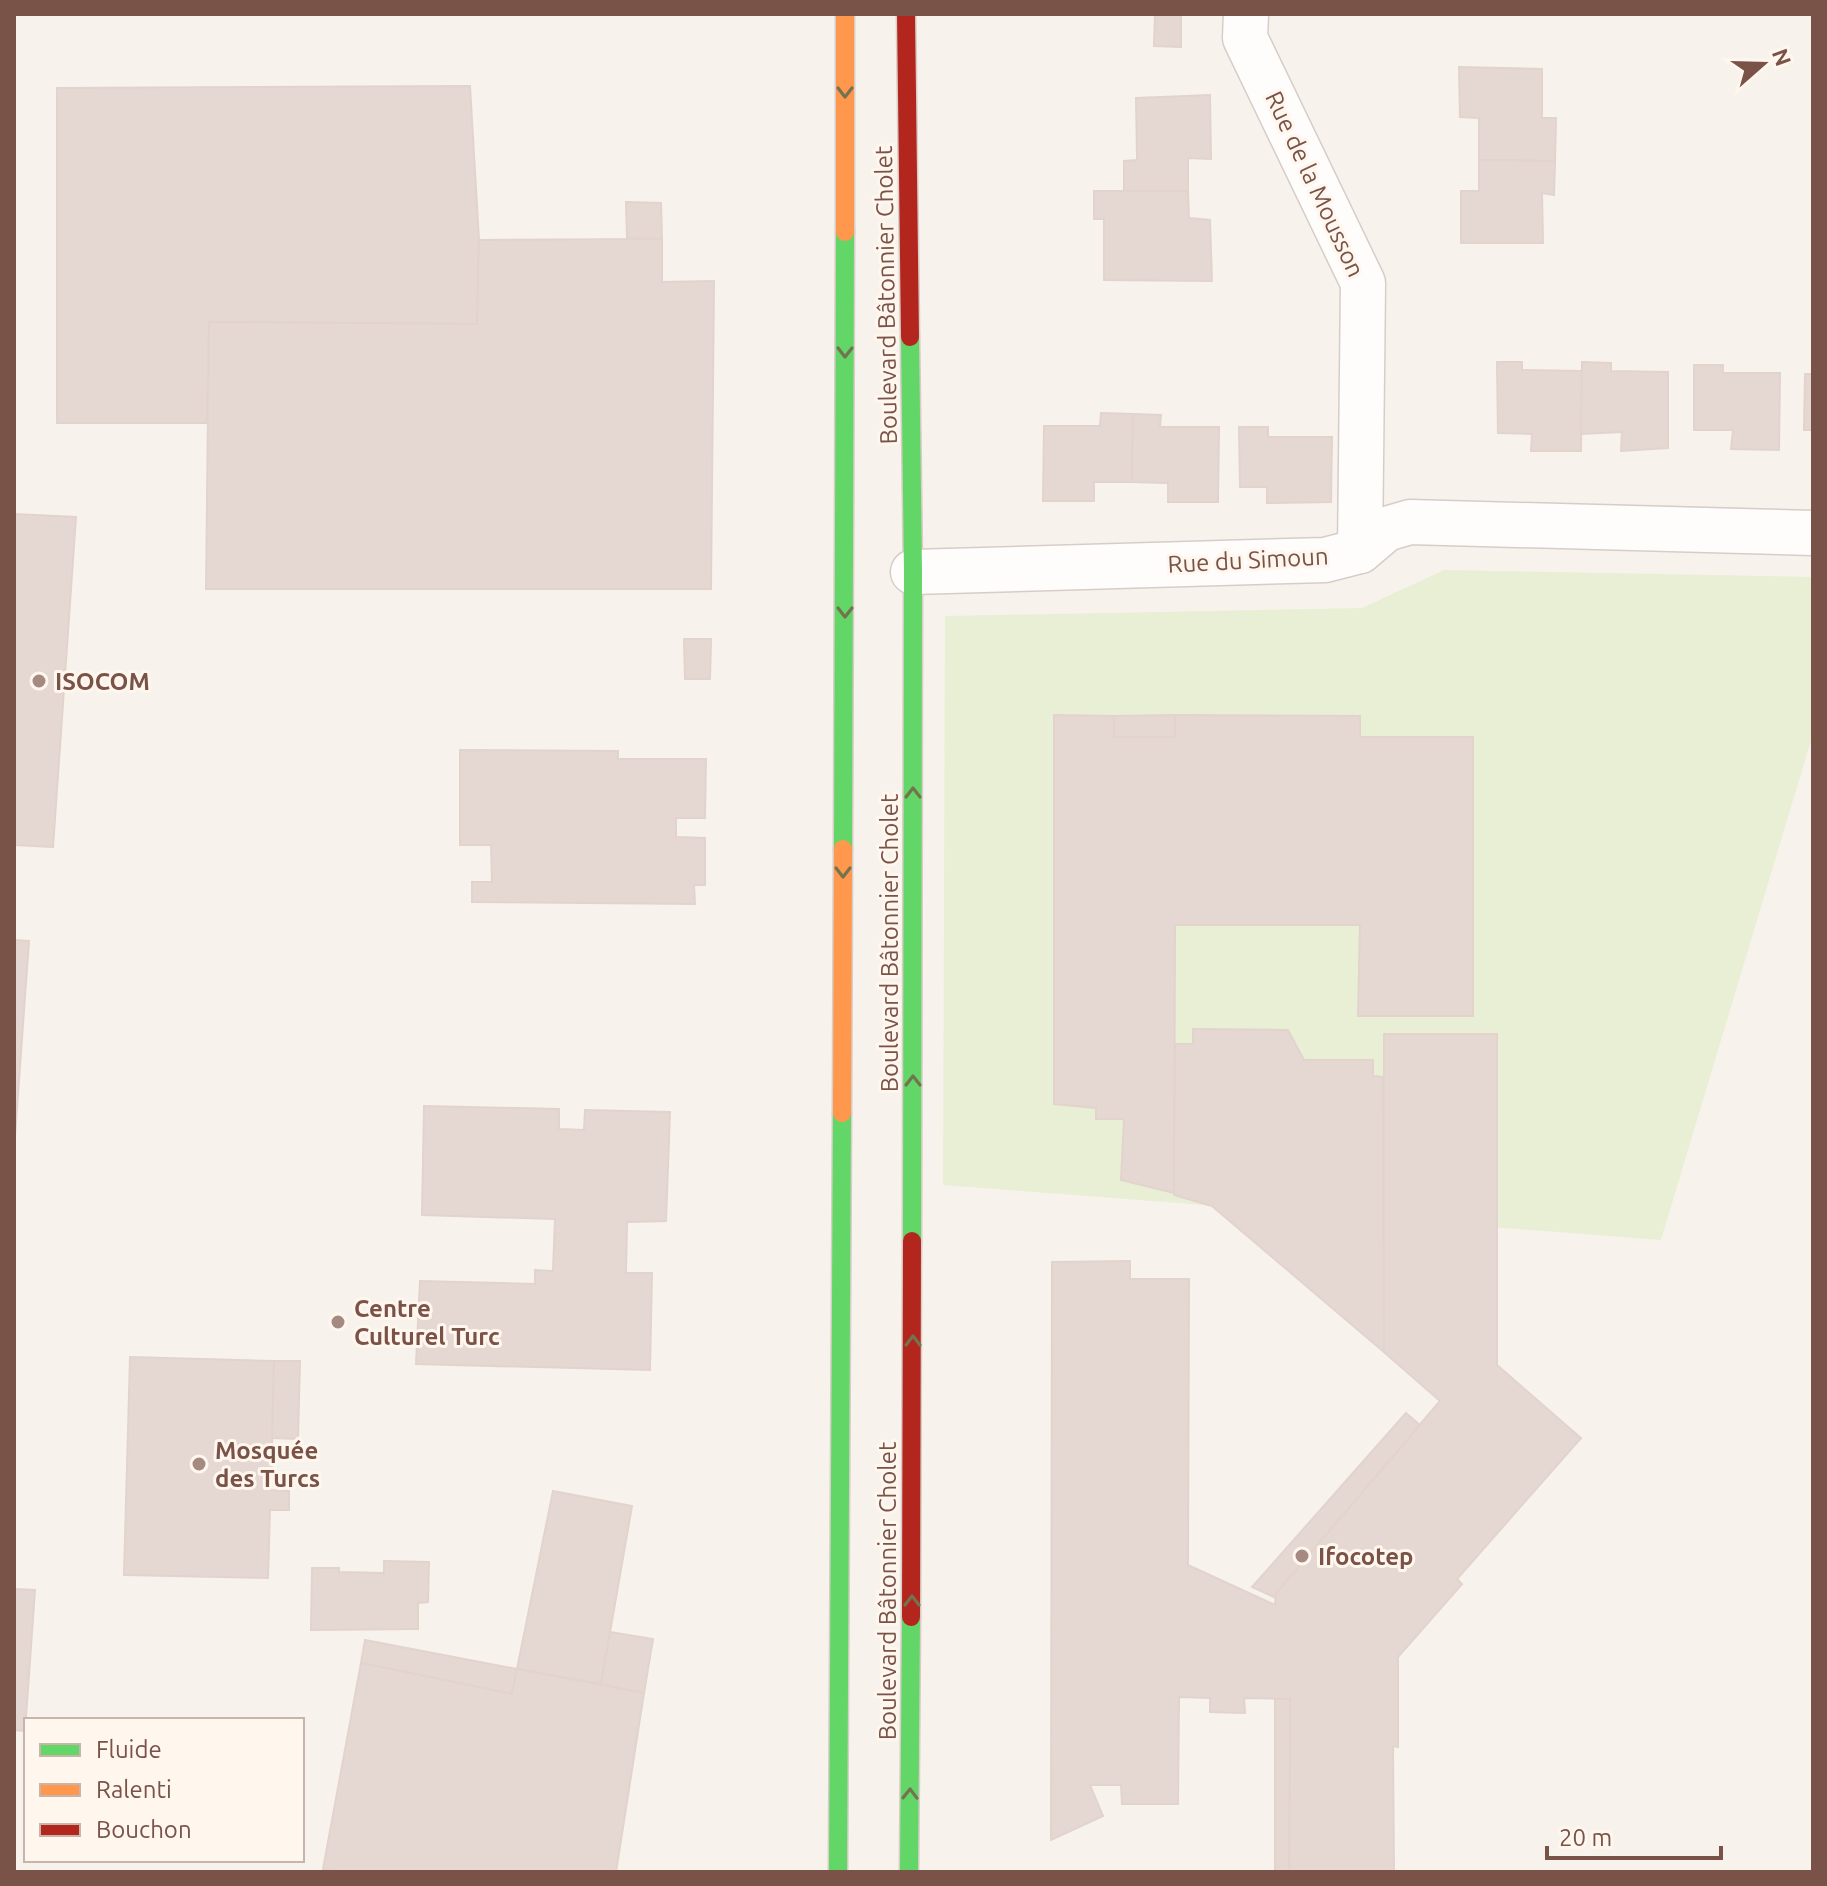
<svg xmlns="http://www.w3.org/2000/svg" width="1827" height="1886" font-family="Ubuntu,sans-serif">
<rect width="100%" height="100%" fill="#f8f2ec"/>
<polygon fill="#e8efd5" points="1444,570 1813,577 1813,734 1661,1240 943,1185 945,616 1362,608"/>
<g fill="#e5d8d3" stroke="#e2d3cd" stroke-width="2">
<polygon points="1155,14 1181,14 1181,47 1154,46"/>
<polygon points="1459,67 1542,69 1542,118 1556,118 1555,161 1479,160 1479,118 1460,117"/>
<polygon points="470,86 479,240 477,324 209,322 207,423 57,423 57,88"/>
<polygon points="1210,95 1211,159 1188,158 1188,191 1124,191 1124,161 1137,160 1136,98"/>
<polygon points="1479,160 1555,161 1554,195 1542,193 1543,243 1461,243 1461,191 1479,191"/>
<polygon points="1094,191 1188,191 1189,218 1210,220 1212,281 1104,280 1104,219 1094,219"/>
<polygon points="626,202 661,203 662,239 627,238"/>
<polygon points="662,239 662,282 714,281 711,589 206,589 209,322 477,324 479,240"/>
<polygon points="1497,362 1522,362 1522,370 1582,371 1581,451 1531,451 1532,434 1498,433"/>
<polygon points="1582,362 1611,363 1611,371 1668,372 1668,448 1621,451 1622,432 1581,434"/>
<polygon points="1694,365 1723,365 1723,373 1780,373 1779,450 1731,449 1733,430 1694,430"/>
<polygon points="1805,374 1813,374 1813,430 1804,430"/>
<polygon points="1101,413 1133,414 1132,482 1094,482 1094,501 1043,501 1044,426 1100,426"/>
<polygon points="1133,414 1161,415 1160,427 1219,427 1218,502 1168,502 1168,483 1132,482"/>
<polygon points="1239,427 1268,427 1268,437 1332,437 1331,502 1267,503 1267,487 1240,487"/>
<polygon points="14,514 76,517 53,847 14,845"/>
<polygon points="684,639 711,639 710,679 685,679"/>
<polygon points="1054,715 1114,716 1114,737 1175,737 1175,715 1360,716 1360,737 1473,737 1473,1016 1358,1016 1360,925 1175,925 1174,1193 1121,1180 1124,1119 1096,1119 1096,1108 1054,1104"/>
<polygon points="1175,715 1175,737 1114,737 1114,716"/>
<polygon points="460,750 618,751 618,759 706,759 705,818 676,818 676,837 705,838 705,885 694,885 695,904 472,902 472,882 492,882 491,845 460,845"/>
<polygon points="14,940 29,941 14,1150"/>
<polygon points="1193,1029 1288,1030 1304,1060 1373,1060 1373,1076 1383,1077 1384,1352 1212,1206 1174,1195 1175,1044 1193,1044"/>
<polygon points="1384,1034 1497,1034 1497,1365 1581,1438 1457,1579 1462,1584 1398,1657 1398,1747 1393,1746 1394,1872 1289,1872 1290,1699 1244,1698 1245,1713 1210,1712 1210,1698 1179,1697 1178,1804 1122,1804 1121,1785 1090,1785 1103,1816 1051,1840 1052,1262 1130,1261 1130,1279 1189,1279 1188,1565 1275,1605 1276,1593 1440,1401 1384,1352"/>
<polygon points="424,1106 559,1109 559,1129 584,1130 585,1110 670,1112 666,1221 627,1222 626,1273 652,1273 650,1370 416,1364 420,1281 535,1284 535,1270 553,1271 555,1219 422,1215"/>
<polygon points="130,1357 274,1361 271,1490 289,1491 289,1510 270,1510 268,1578 124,1575"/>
<polygon points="274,1361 300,1361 298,1439 272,1438"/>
<polygon points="1406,1413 1420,1425 1276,1593 1276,1598 1252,1587"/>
<polygon points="553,1491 632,1506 601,1684 517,1669"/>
<polygon points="384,1561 429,1562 428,1602 418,1603 418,1629 311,1630 312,1568 339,1568 339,1572 384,1573"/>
<polygon points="14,1589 35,1590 25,1731 14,1730"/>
<polygon points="610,1632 653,1639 644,1693 601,1684"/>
<polygon points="365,1640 517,1669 512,1694 361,1663"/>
<polygon points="361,1663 512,1694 517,1669 644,1693 616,1872 337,1872 323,1869"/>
<polygon points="1275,1699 1290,1699 1289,1872 1275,1872"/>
</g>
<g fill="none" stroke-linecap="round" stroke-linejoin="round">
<defs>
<g id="street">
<polyline points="1246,14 1245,38 1363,283 1360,551"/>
<polyline points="913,572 1325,560 1360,551 1386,529 1410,522 1813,533"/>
</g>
<g id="fast">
<polyline points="910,337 913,572 912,1241"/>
<polyline points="843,849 845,232"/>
<polyline points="838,1872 842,1113"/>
<polyline points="909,1872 911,1617"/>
</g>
<g id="slow">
<polyline points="845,14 845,232"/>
<polyline points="842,1113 843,849"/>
</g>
<g id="jam">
<polyline points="906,14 910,337"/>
<polyline points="911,1617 912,1241"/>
</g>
</defs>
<use href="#street" stroke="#d7cdc8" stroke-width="47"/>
<use href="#fast" stroke="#d8cdc7" stroke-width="21"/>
<use href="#slow" stroke="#d8cdc7" stroke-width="21"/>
<use href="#jam" stroke="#d8cdc7" stroke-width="21"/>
<use href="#street" stroke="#fefdfc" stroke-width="44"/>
<use href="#fast" stroke="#63d668" stroke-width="18"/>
<use href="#slow" stroke="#ff974d" stroke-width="18"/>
<use href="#jam" stroke="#b3261e" stroke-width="18"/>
</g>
<defs><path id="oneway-chevron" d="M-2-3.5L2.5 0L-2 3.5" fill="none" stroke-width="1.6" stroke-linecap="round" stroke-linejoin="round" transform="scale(2)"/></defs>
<g stroke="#747350">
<use href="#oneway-chevron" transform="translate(845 92) rotate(90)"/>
<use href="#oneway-chevron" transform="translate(845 352) rotate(90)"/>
<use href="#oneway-chevron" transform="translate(845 612) rotate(90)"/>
<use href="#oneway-chevron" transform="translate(913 793) rotate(-90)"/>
<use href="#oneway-chevron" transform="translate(843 872) rotate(90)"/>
<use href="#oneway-chevron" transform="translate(913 1081) rotate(-90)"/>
<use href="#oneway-chevron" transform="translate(913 1341) rotate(-90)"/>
<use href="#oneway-chevron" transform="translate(912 1601) rotate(-90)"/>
<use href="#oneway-chevron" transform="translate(910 1794) rotate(-89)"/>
</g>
<g fill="#a58a81" stroke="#fff6ee" stroke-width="3">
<circle cx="39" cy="681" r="8"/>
<circle cx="338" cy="1322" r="8"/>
<circle cx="199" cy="1464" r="8"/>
<circle cx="1302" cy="1556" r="8"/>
</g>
<g text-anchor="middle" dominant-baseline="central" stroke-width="6" stroke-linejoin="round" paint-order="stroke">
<g font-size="24" fill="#795248" stroke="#fff6ee">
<text transform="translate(1315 184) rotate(65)">Rue de la Mousson</text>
<text transform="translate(886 295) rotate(-91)">Boulevard Bâtonnier Cholet</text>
<text transform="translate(1248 560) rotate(-3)">Rue du Simoun</text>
<text transform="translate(889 943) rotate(-90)">Boulevard Bâtonnier Cholet</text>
<text transform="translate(887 1591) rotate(-90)">Boulevard Bâtonnier Cholet</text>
</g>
<g font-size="24" font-weight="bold" fill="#795248" stroke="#fff6ee" text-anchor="start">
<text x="55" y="681">ISOCOM</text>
<text x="354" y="1308">Centre<tspan x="354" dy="28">Culturel Turc</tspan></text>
<text x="215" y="1450">Mosquée<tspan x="215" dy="28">des Turcs</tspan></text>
<text x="1318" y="1556">Ifocotep</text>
</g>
</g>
<rect width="1827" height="1886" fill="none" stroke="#795248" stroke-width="32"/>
<rect x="24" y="1718" width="280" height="144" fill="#fff6ee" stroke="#c9b4ac" stroke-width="2"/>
<rect x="40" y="1744" width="40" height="12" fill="#63d668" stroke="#c9b4ac" stroke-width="2"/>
<text x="96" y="1758" font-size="24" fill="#795248">Fluide</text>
<rect x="40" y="1784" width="40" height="12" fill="#ff974d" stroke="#c9b4ac" stroke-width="2"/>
<text x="96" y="1798" font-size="24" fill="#795248">Ralenti</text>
<rect x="40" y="1824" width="40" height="12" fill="#b3261e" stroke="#c9b4ac" stroke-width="2"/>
<text x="96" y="1838" font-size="24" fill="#795248">Bouchon</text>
<g transform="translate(1763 64) rotate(70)" stroke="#fff6ee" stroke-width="6" paint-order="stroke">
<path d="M0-6L14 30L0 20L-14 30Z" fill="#795248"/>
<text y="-12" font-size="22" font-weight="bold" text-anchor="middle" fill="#795248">N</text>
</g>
<path d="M1547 1846v12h174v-12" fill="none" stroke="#795248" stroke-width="4"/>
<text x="1559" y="1846" font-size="24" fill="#795248" stroke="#fff6ee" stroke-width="6" paint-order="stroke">20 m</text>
</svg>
